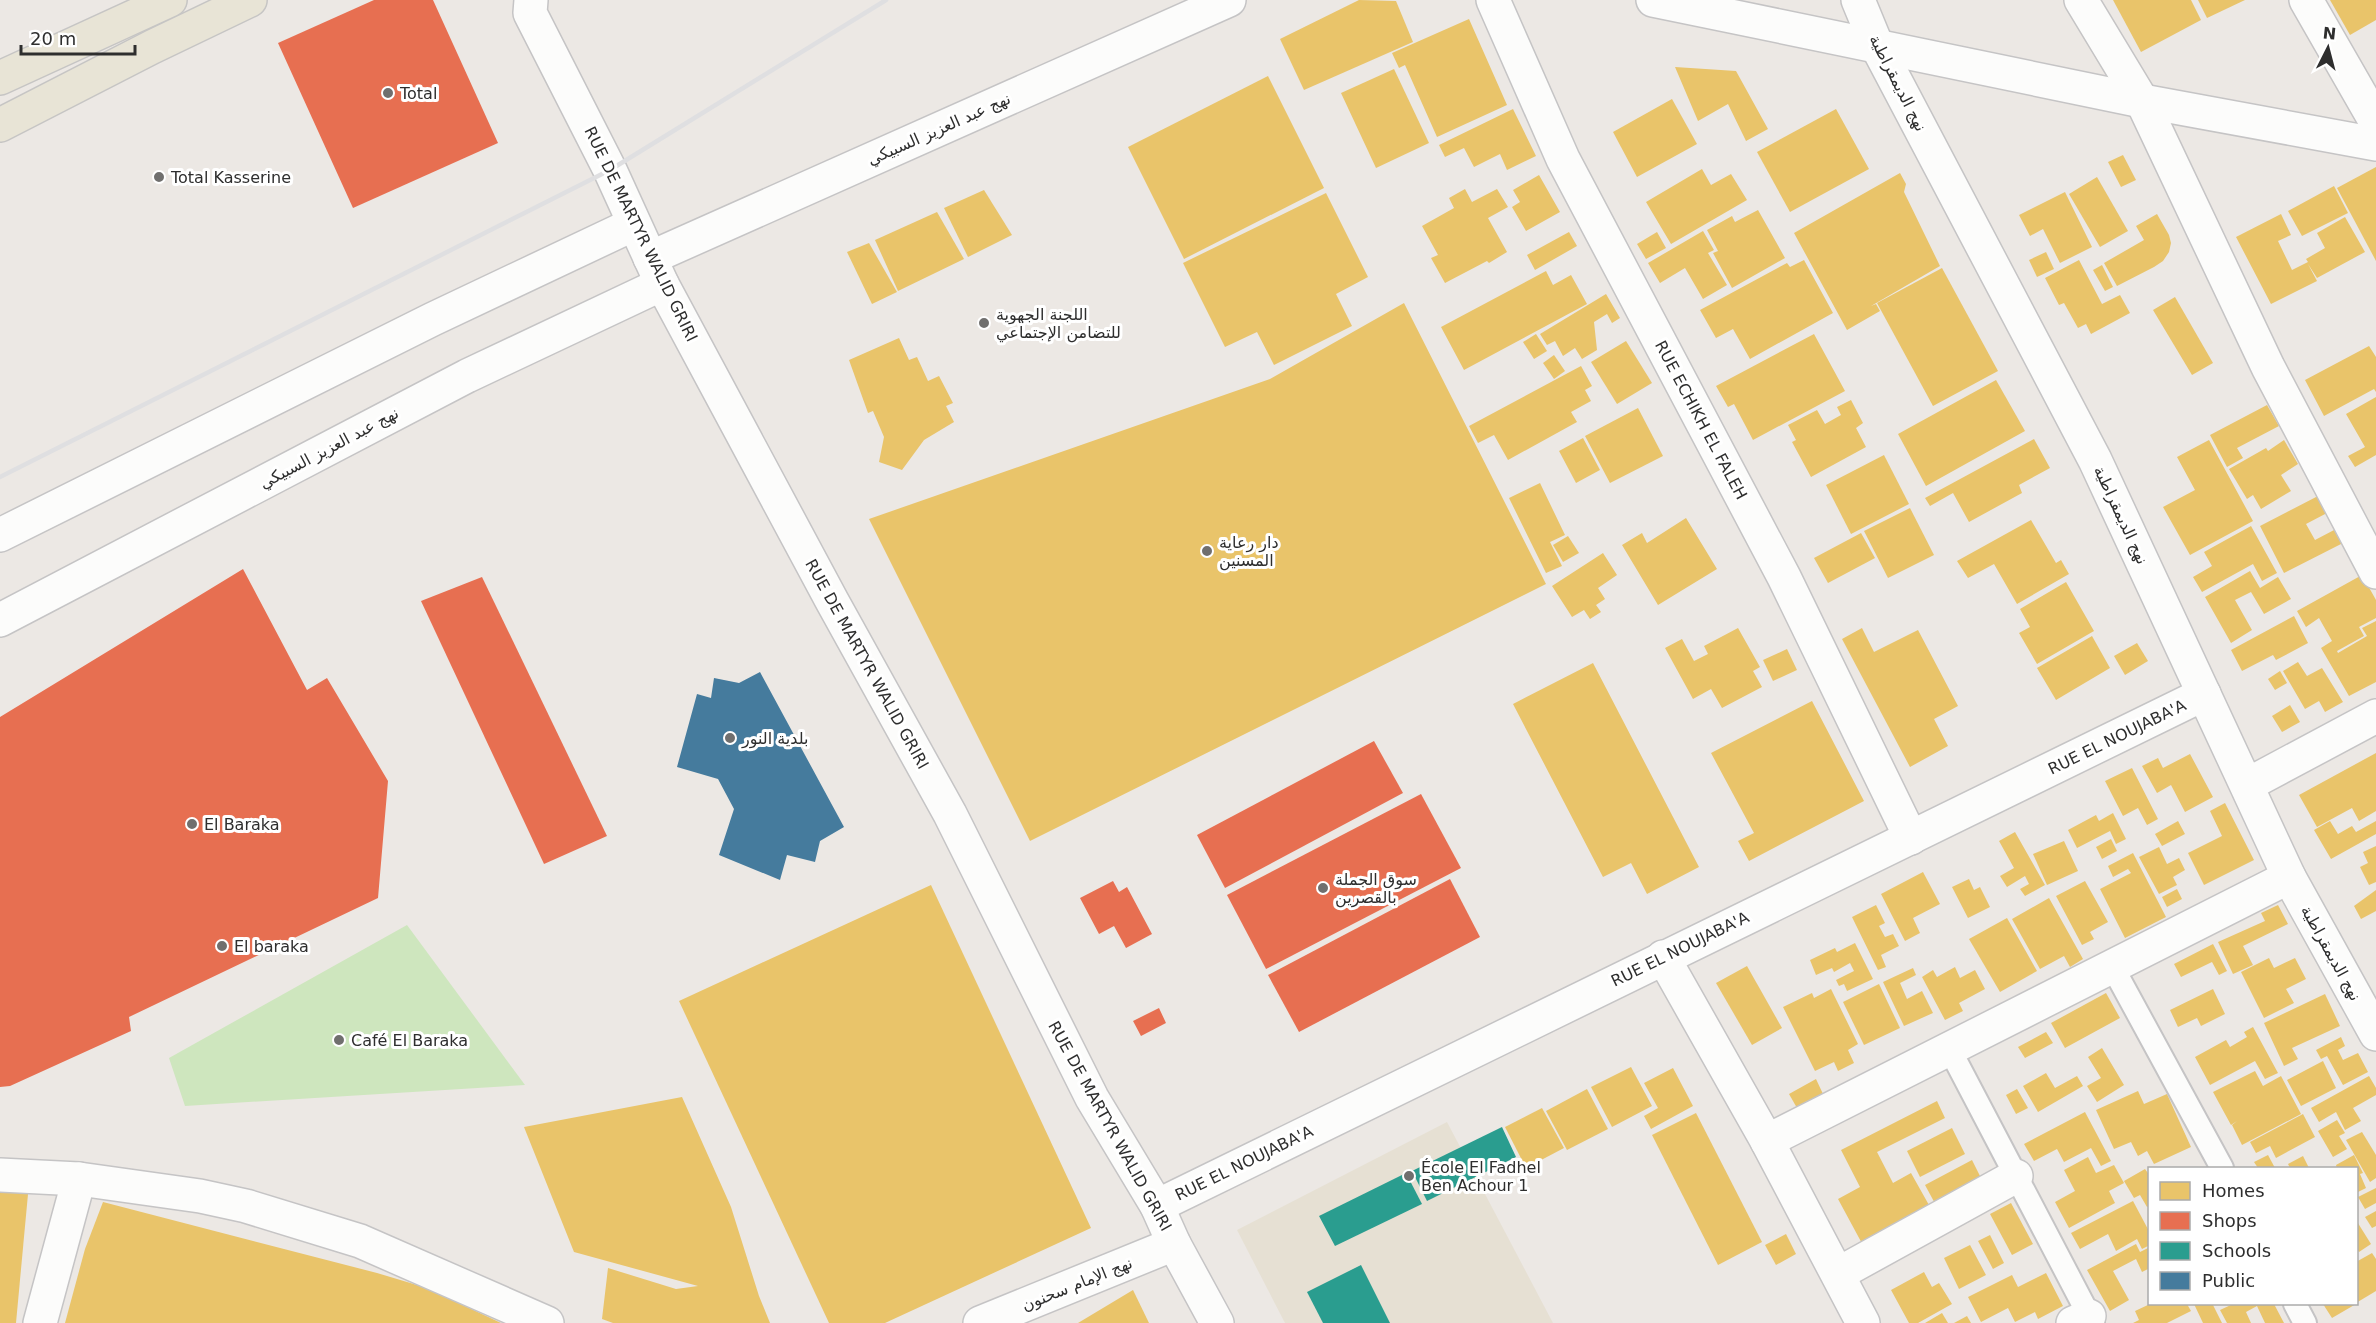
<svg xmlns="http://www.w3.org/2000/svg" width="2376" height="1323" font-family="'DejaVu Sans',Cairo,sans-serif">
<rect width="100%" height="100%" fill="#ece8e4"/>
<polygon fill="#e6e0d3" points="1447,1122 1553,1323 1285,1323 1237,1230"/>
<polygon fill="#cee6be" points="407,925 525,1085 185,1106 169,1058"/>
<g fill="#e9c46a">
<polygon points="1359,0 1396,1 1413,42 1304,90 1280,39"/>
<polygon points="2113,0 2191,0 2201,20 2141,52"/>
<polygon points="2198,0 2245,0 2207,18"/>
<polygon points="2330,0 2376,0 2376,20 2350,35"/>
<polygon points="1469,19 1507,105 1437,137 1405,65 1399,68 1392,53"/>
<polygon points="1675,67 1736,71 1768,129 1746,141 1728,104 1698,121"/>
<polygon points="1394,69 1429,143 1376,168 1341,93"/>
<polygon points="1268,76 1324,188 1184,259 1128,147"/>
<polygon points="1672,99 1697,144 1637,177 1613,132"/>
<polygon points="1513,109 1536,156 1507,170 1500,154 1474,167 1464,148 1445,157 1439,145"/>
<polygon points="1836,109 1869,169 1790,212 1757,152"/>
<polygon points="2123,155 2136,180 2121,187 2108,162"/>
<polygon points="2376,167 2376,261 2337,188"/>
<polygon points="1702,169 1711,185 1731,174 1747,200 1671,244 1646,202"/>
<polygon points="1900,173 1906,184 1904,192 1940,266 1871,306 1876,304 1880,311 1847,330 1794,233"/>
<polygon points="1539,175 1560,212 1526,231 1512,207 1520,202 1513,190"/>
<polygon points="2097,177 2128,231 2100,247 2069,194"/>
<polygon points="2334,186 2348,213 2302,236 2288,211"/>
<polygon points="1465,189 1472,202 1497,189 1508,207 1488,218 1507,252 1489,263 1487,261 1445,283 1431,258 1438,255 1422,226 1454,208 1449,198"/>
<polygon points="984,190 1012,235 968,257 944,208"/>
<polygon points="2065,192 2092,247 2060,263 2043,229 2030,236 2019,215"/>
<polygon points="1326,193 1368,277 1336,294 1352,326 1274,365 1257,332 1225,347 1183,263"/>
<polygon points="1758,210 1785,258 1732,288 1713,253 1718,251 1707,230 1732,216 1735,222"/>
<polygon points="937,212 964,259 898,291 875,240"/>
<polygon points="2157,214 2169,235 2171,243 2169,252 2163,261 2154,267 2117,286 2104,263 2144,240 2136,226"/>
<polygon points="2281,214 2291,235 2278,241 2292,270 2308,262 2306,259 2325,248 2317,233 2345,217 2365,252 2317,278 2308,264 2317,281 2271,304 2236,237"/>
<polygon points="1703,231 1714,250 1708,253 1727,285 1703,299 1685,268 1660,283 1648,263"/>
<polygon points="1569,232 1577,246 1535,270 1527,255"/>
<polygon points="1657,232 1666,248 1646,259 1637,244"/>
<polygon points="869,243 897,292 872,304 847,252"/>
<polygon points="2046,252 2054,269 2037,277 2029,260"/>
<polygon points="1804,260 1833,313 1750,359 1733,329 1716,338 1700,310 1787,263 1790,267"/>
<polygon points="2079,260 2102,304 2120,295 2130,313 2091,334 2086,324 2078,328 2064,303 2059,305 2045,278"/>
<polygon points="2102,265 2113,287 2105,291 2093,270"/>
<polygon points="1942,268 1998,371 1933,406 1877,303"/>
<polygon points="1546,271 1553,285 1571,275 1587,304 1464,370 1441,327"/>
<polygon points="1606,294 1620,318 1612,323 1607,314 1594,322 1597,350 1582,359 1575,348 1563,356 1555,341 1547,345 1540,334"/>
<polygon points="2175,297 2213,363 2192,375 2153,310"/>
<polygon points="1404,303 1546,584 1030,841 869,519 1270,379"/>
<polygon points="1536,334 1547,351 1534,359 1523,342"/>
<polygon points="1814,334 1845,391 1753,440 1734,404 1728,407 1716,386"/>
<polygon points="899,338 909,360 917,357 928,381 939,376 953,403 946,406 954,422 924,440 902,470 879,462 884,437 873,411 868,413 849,360"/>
<polygon points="1626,341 1652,383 1617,404 1591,362"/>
<polygon points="2369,346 2376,357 2376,392 2374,389 2324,416 2305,380"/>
<polygon points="1554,355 1565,371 1554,379 1543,363"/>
<polygon points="1581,366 1592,386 1585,390 1591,401 1571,412 1577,422 1508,460 1494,435 1478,443 1469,426"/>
<polygon points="1996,380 2025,431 1926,486 1898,434"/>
<polygon points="2376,397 2376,455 2355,467 2348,456 2365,447 2346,414"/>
<polygon points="1851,400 1863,423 1856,428 1866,447 1811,477 1792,442 1796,440 1788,425 1817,410 1825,424 1841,415 1837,407"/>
<polygon points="2267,405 2279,426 2237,448 2243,458 2227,467 2210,435"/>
<polygon points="1638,408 1663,456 1610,483 1585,436"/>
<polygon points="1583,438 1600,470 1576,483 1559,451"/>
<polygon points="2034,439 2050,468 2019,485 2022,493 1969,522 1953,493 1930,506 1925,498"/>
<polygon points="2209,440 2253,521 2190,555 2163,507 2195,490 2177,457"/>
<polygon points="2284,440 2298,464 2281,475 2291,491 2261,509 2253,495 2247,499 2229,469 2266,448 2268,451"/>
<polygon points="1884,455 1909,504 1851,534 1826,485"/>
<polygon points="1540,483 1565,535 1550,542 1562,566 1546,573 1509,498"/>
<polygon points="2318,496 2327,513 2306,524 2315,540 2336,529 2343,543 2284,573 2260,526"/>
<polygon points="1910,508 1934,555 1888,578 1864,531"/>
<polygon points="1686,518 1717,569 1658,605 1622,545 1642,533 1647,543"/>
<polygon points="2031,520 2056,563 2061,560 2069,574 2017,604 1994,564 1968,578 1957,561"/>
<polygon points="2251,526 2277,573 2262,581 2253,564 2202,592 2193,577 2212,566 2204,552"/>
<polygon points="1861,533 1875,558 1828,583 1814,558"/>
<polygon points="1568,536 1579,553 1563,562 1553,545"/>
<polygon points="1603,553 1617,575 1598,588 1605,599 1596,605 1601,612 1590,619 1584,610 1572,617 1552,586"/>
<polygon points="2250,571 2260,588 2278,577 2291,599 2264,614 2251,592 2235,600 2252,630 2231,643 2205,597"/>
<polygon points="2362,575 2376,600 2376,618 2359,627 2364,636 2337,651 2338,653 2367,636 2362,628 2376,621 2376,682 2349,696 2321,648 2332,641 2319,618 2306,627 2297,611"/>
<polygon points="2066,582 2094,631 2037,664 2019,633 2030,627 2020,609"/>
<polygon points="2294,616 2308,643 2276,660 2273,655 2242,671 2231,650"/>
<polygon points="1738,628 1760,667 1753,671 1762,687 1722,708 1711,689 1693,699 1665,648 1682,639 1694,661 1708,654 1704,646"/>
<polygon points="1862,628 1874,652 1918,630 1958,706 1934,719 1948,746 1910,767 1842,639"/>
<polygon points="2092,636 2110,668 2056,700 2037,668"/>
<polygon points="2137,643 2148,661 2125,675 2114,656"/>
<polygon points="1787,649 1797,670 1773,681 1763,660"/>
<polygon points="2298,662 2307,676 2322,668 2343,702 2325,712 2319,701 2305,709 2283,671"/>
<polygon points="1593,663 1699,867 1647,894 1631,863 1603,877 1513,704"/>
<polygon points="2280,671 2287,683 2275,690 2268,679"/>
<polygon points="1812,701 1864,801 1749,861 1738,841 1754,833 1711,753"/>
<polygon points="2290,705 2300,722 2282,732 2272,716"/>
<polygon points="2376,753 2376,811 2359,821 2352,808 2317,827 2299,795"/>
<polygon points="2190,754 2213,797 2185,812 2171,785 2157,793 2142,766 2158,758 2163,768"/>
<polygon points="2132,768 2158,819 2147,825 2138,808 2123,816 2105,781"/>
<polygon points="2225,803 2254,860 2204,885 2188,853 2222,836 2210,811"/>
<polygon points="2113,813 2126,839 2116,844 2110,831 2077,848 2068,830 2096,815 2099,821"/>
<polygon points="2178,821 2185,834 2162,846 2155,834"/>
<polygon points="2330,821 2338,834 2352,826 2356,832 2376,821 2376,834 2331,859 2314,830"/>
<polygon points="2015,832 2045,885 2025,896 2020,889 2029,884 2025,876 2007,887 2000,876 2014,868 1999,841"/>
<polygon points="2111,839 2117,851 2102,859 2096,847"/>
<polygon points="2064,841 2078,871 2047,885 2033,854"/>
<polygon points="2376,846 2376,882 2369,885 2360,867 2368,863 2363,852"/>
<polygon points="2159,847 2167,864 2179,858 2185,870 2173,877 2177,885 2159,894 2139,857"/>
<polygon points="2133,853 2166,917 2125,938 2100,889 2131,873 2128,869 2113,877 2108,866"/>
<polygon points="1923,872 1940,904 1913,918 1920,933 1905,941 1881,894"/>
<polygon points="1969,879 1974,890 1980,887 1990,907 1968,918 1952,887"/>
<polygon points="2085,881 2108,922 2090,932 2094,939 2082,945 2056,896"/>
<polygon points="931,885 1091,1228 885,1323 829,1323 679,1001"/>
<polygon points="2177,889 2182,899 2167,907 2162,897"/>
<polygon points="2376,890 2376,911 2361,919 2354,906"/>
<polygon points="2049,898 2083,959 2070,967 2064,956 2040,969 2012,919"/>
<polygon points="1876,905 1885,923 1879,926 1885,937 1893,934 1899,946 1881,955 1886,967 1878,970 1852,917"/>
<polygon points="2278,905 2288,924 2243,946 2253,965 2233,974 2218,942 2265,921 2261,913"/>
<polygon points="2007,918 2037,971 2000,992 1969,939"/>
<polygon points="1855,943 1873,979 1847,991 1844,984 1839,986 1836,980 1854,971 1850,963 1834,972 1832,968 1816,975 1810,960 1835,948 1837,952"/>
<polygon points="2213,944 2227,971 2219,975 2212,962 2181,977 2174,964"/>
<polygon points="2269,958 2274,968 2295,958 2306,979 2286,989 2294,1003 2264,1018 2241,972"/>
<polygon points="1747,966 1782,1028 1752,1045 1716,983"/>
<polygon points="1955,967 1960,978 1975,970 1985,989 1959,1003 1963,1011 1945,1020 1922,977 1933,970 1937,977"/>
<polygon points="1913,968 1916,975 1900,983 1907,999 1922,991 1933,1013 1904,1026 1883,982"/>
<polygon points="1879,984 1900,1028 1864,1045 1843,1002"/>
<polygon points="1831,989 1858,1044 1848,1050 1854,1063 1838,1071 1834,1062 1815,1071 1783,1007 1812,993 1814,998"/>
<polygon points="2213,989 2225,1014 2201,1026 2197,1018 2178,1027 2170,1010"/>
<polygon points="2106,993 2120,1018 2065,1048 2051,1023"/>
<polygon points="2325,994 2340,1026 2292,1048 2298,1059 2284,1066 2264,1023"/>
<polygon points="2253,1027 2278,1073 2265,1079 2255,1061 2210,1085 2195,1057 2226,1040 2230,1047 2247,1037 2244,1032"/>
<polygon points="2046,1032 2053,1043 2025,1058 2018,1047"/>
<polygon points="2341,1037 2345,1046 2338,1050 2343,1060 2358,1053 2368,1072 2343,1085 2327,1056 2321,1059 2316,1050"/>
<polygon points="2102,1048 2124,1085 2097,1102 2087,1086 2101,1078 2088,1057"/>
<polygon points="2323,1061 2336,1088 2301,1106 2287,1080"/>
<polygon points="1631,1067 1652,1106 1612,1127 1591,1087"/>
<polygon points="1673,1068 1693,1106 1651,1129 1644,1116 1658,1108 1644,1083"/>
<polygon points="2255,1071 2263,1086 2281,1076 2301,1114 2242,1145 2232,1125 2237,1121 2231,1125 2213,1092"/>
<polygon points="2046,1073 2055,1088 2077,1076 2083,1086 2038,1112 2023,1086"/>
<polygon points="2369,1076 2376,1088 2376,1095 2353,1108 2361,1121 2345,1130 2336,1112 2319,1122 2311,1108"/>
<polygon points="1816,1079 1823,1094 1797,1108 1789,1094"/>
<polygon points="1587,1089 1608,1129 1567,1150 1546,1111"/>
<polygon points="2017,1089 2028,1108 2016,1114 2006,1095"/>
<polygon points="2138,1091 2144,1104 2167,1094 2191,1147 2154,1164 2147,1151 2138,1156 2131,1142 2114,1149 2096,1110"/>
<polygon points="682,1097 731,1207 759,1296 770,1323 613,1323 602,1319 608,1268 676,1289 698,1286 574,1252 524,1127"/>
<polygon points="1937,1101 1945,1118 1877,1152 1893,1183 1911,1173 1934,1214 1865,1249 1838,1199 1860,1187 1841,1150"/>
<polygon points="1542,1108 1564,1148 1526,1168 1505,1127"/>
<polygon points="2085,1112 2111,1161 2101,1166 2091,1148 2064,1162 2057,1149 2034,1161 2024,1144"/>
<polygon points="1696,1113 1762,1242 1718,1265 1652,1135"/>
<polygon points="2303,1114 2315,1137 2276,1158 2270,1146 2256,1153 2250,1142"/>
<polygon points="2337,1120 2345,1133 2339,1136 2347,1149 2333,1157 2318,1131"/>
<polygon points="1952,1128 1965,1154 1920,1177 1907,1151"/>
<polygon points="2362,1132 2376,1155 2376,1178 2370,1182 2346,1140"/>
<polygon points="2268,1155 2275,1168 2258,1168 2254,1162"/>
<polygon points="2354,1155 2363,1173 2360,1174 2366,1188 2356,1193 2356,1168 2337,1168 2336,1165"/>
<polygon points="2303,1156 2309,1168 2290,1168 2288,1164"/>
<polygon points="2088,1157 2096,1173 2114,1165 2124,1183 2109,1191 2115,1203 2069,1228 2055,1202 2075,1191 2064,1170"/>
<polygon points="1972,1160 1984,1184 1938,1209 1925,1185"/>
<polygon points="2145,1169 2150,1176 2150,1205 2147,1207 2140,1195 2134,1198 2124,1181"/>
<polygon points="2376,1188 2376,1203 2365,1209 2358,1197"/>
<polygon points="0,1191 28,1194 16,1323 0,1323"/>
<polygon points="2133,1201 2150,1233 2150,1245 2142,1249 2137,1239 2116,1251 2108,1234 2080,1249 2071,1233"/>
<polygon points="103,1202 377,1273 427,1288 501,1323 65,1323 85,1249"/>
<polygon points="2011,1203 2033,1244 2012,1255 1990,1214"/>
<polygon points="2376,1211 2376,1226 2372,1228 2365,1217"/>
<polygon points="2356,1220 2371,1244 2359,1252 2356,1248"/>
<polygon points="1786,1234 1796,1254 1776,1265 1765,1245"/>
<polygon points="1990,1235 2004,1263 1993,1269 1978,1241"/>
<polygon points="2136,1244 2140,1252 2150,1247 2150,1268 2142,1272 2136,1259 2113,1271 2129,1300 2110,1311 2087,1270"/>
<polygon points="1970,1245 1986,1275 1959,1289 1944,1258"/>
<polygon points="2372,1253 2376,1259 2376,1291 2356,1303 2356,1262"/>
<polygon points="1924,1272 1932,1287 1939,1283 1952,1304 1918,1323 1909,1323 1891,1290"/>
<polygon points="2046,1273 2063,1306 2038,1319 2035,1312 2015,1322 2008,1308 1981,1322 1968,1297 2012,1275 2018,1287"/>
<polygon points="1133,1290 1149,1323 1078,1323"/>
<polygon points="2150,1304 2187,1304 2191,1311 2167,1323 2133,1323 2139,1320 2135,1311"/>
<polygon points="2194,1304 2217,1304 2213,1305 2222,1323 2203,1323"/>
<polygon points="2233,1304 2274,1304 2284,1323 2265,1323 2257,1306 2246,1312 2251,1323 2227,1323 2220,1310"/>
<polygon points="2323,1304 2356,1304 2332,1318"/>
<polygon points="1942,1313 1948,1323 1925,1323"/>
<polygon points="1967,1316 1971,1323 1954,1323"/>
</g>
<g fill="#e76f51">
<polygon points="374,0 433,0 498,143 353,208 278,43"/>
<polygon points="243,569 307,690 327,678 388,781 378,898 129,1017 131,1031 10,1086 0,1087 0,717"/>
<polygon points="482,577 607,836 544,864 421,601"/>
<polygon points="1374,741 1403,793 1225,888 1197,835"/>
<polygon points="1421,794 1461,868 1266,969 1227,895"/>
<polygon points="1450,879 1480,937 1299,1032 1268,975"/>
<polygon points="1113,881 1119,892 1127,887 1152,934 1126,948 1114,926 1099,934 1080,898"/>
<polygon points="1159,1008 1166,1023 1141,1036 1133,1021"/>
</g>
<g fill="#2a9d8f">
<polygon points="1502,1127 1516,1157 1427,1201 1412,1171"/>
<polygon points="1406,1173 1422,1204 1335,1246 1319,1216"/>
<polygon points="1361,1265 1390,1323 1323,1323 1307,1292"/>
</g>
<polygon fill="#457b9d" points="760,672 844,827 820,841 815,862 787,855 780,880 719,855 734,809 718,779 677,767 697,694 711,698 714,678 739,683"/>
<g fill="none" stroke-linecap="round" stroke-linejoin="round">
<defs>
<g id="service">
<polyline points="2112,966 2222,1168"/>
<polyline points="1950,1050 2093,1323"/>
<polyline points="2295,1304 2305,1323"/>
</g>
<g id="minor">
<polyline points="1493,0 1563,159 1784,577 1911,838"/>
<polyline points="1653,0 2142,101 2376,144"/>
<polyline points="1858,0 1877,46 2095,460 2289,877 2376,1034"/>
<polyline points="2081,0 2142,101 2268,367 2376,572"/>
<polyline points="2306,0 2376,122"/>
<polyline points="2247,785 2376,716"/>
<polyline points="1663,957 1767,1141 1863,1323"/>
<polyline points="1767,1141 2289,877"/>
<polyline points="0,1175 79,1179 200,1196 246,1206 360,1241 547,1323"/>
<polyline points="1157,1206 2204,694"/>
<polyline points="1838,1274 2016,1176"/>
<polyline points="40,1323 79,1179"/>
<polyline points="980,1323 1174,1244"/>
<polyline points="2073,1323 2089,1316"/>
</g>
<g id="tertiary">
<polyline points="531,0 530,13 610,170 662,284 832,601 950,814 1092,1098 1157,1206 1174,1244 1217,1323"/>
<polyline points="650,258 1229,0"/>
<polyline points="0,535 433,319 634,224"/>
<polyline points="0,620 467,376 662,284"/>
</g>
<g id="primary">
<polyline points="0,78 170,0"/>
<polyline points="0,125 152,47 250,0"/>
</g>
</defs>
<use href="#service" stroke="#c5c4c5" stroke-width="26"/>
<use href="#minor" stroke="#c5c4c5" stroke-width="36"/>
<use href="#tertiary" stroke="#c5c4c5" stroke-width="36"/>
<use href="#primary" stroke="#c6c5c4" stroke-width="36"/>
<use href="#service" stroke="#fcfcfb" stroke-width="22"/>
<use href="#minor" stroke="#fcfcfb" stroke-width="33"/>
<use href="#tertiary" stroke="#fcfcfb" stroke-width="33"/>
<use href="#primary" stroke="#e8e4d6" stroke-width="33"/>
<polyline stroke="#dfdfe1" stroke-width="4.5" points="0,477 610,170 886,0"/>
</g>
<g fill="#706f6e" stroke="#fff" stroke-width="2">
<circle cx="388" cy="93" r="6"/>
<circle cx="159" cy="177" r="6"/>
<circle cx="984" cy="323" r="6"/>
<circle cx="1207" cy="551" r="6"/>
<circle cx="730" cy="738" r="6"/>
<circle cx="192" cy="824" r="6"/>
<circle cx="1323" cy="888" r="6"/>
<circle cx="222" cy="946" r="6"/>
<circle cx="339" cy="1040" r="6"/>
<circle cx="1409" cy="1176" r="6"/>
</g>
<g text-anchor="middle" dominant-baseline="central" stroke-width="6" stroke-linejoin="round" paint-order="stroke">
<g font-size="16" fill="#2e2e2e" stroke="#fff">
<text transform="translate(1898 83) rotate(63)">نهج الديمقراطية</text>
<text transform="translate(939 129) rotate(-24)">نهج عبد العزيز السبيكي</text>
<text transform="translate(641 234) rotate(64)">RUE DE MARTYR WALID GRIRI</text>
<text transform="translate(1701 420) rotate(62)">RUE ECHIKH EL FALEH</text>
<text transform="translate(329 448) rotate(-28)">نهج عبد العزيز السبيكي</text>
<text transform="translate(2121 515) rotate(65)">نهج الديمقراطية</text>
<text transform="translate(867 664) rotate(61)">RUE DE MARTYR WALID GRIRI</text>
<text transform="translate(2117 737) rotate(-26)">RUE EL NOUJABA'A</text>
<text transform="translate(1680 949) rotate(-26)">RUE EL NOUJABA'A</text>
<text transform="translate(2331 953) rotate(61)">نهج الديمقراطية</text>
<text transform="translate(1110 1126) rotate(61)">RUE DE MARTYR WALID GRIRI</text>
<text transform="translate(1244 1163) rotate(-26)">RUE EL NOUJABA'A</text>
<text transform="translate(1077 1284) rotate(-22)">نهج الإمام سحنون</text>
</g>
<g font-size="16" fill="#2e2e2e" stroke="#fff" text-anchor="start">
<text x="400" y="93">Total</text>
<text x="171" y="177">Total Kasserine</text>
<text x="996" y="314">اللجنة الجهوية<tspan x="996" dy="18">للتضامن الإجتماعي</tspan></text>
<text x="1219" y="542">دار رعاية<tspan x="1219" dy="18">المسنين</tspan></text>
<text x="742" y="738">بلدية النور</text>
<text x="204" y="824">El Baraka</text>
<text x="1335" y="879">سوق الجملة<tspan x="1335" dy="18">بالقصرين</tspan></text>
<text x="234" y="946">El baraka</text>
<text x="351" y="1040">Café El Baraka</text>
<text x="1421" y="1167">École El Fadhel<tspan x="1421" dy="18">Ben Achour 1</tspan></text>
</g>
</g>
<rect x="2148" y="1167" width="210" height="138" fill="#ffffff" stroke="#ababab" stroke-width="1.5"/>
<rect x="2160" y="1182" width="30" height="18" fill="#e9c46a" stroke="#ababab" stroke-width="1.5"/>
<text x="2202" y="1197" font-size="18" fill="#2e2e2e">Homes</text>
<rect x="2160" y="1212" width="30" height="18" fill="#e76f51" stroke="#ababab" stroke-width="1.5"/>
<text x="2202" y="1227" font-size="18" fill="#2e2e2e">Shops</text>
<rect x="2160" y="1242" width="30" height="18" fill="#2a9d8f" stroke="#ababab" stroke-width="1.5"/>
<text x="2202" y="1257" font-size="18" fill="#2e2e2e">Schools</text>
<rect x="2160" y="1272" width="30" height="18" fill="#457b9d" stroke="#ababab" stroke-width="1.5"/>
<text x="2202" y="1287" font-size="18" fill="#2e2e2e">Public</text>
<g transform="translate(2328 48) rotate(6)" stroke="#ffffff" stroke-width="4.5" paint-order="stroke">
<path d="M0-4.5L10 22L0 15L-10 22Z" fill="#2e2e2e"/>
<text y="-9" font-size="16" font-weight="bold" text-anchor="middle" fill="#2e2e2e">N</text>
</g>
<path d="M21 45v9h114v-9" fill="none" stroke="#2e2e2e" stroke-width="3"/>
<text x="30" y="45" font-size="18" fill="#2e2e2e" stroke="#ffffff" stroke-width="4.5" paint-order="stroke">20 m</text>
</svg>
